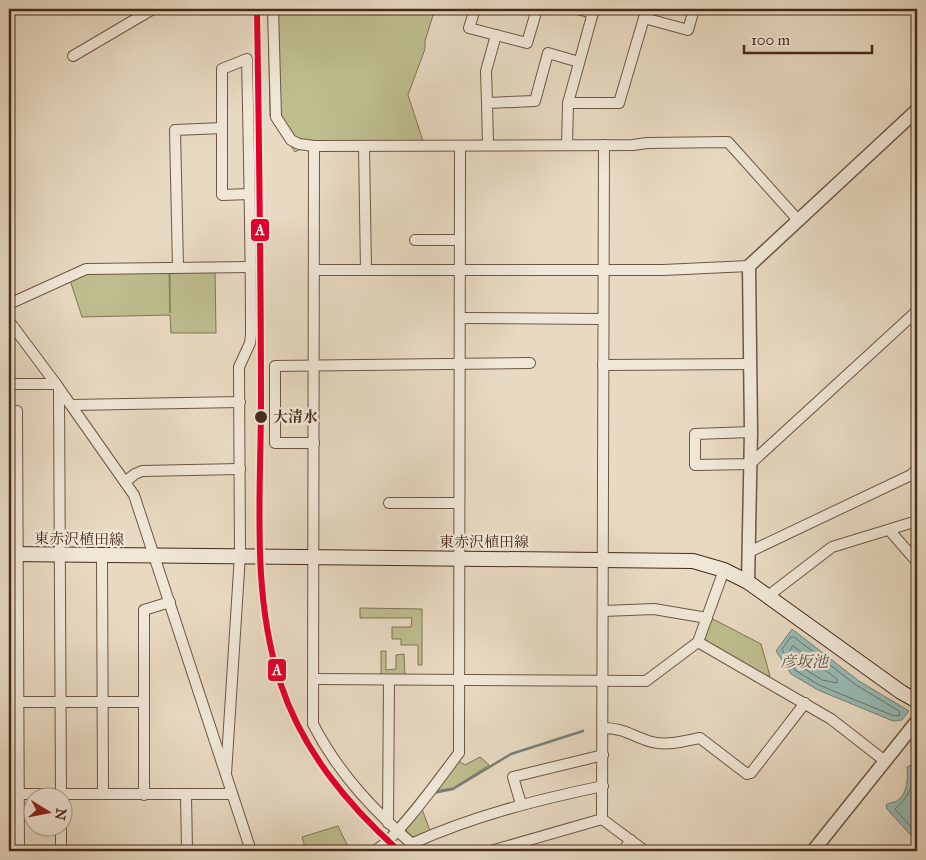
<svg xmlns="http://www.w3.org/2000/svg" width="926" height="860" font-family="'IM FELL Great Primer','Noto Serif JP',serif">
<rect width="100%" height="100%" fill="#e8dac2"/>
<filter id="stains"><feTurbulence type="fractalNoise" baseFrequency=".004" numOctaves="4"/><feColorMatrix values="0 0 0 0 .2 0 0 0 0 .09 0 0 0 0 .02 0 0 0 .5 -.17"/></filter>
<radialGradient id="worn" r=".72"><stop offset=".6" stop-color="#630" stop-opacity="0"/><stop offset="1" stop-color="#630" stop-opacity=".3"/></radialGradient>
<g fill="#bebd8e" stroke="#827454">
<polygon points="268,9 435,9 425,41 425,49 408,95 423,141 314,141 295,152 270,116"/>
<polygon points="169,271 170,313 170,271 215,271 216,333 171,333 170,315 82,317 70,280 89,273"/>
<polygon points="360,608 422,609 422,665 418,665 418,645 401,645 401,639 392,639 392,627 411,627 412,618 360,618"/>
<polygon points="711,618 761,644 770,676 759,675 704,641"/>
<polygon points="381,651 386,651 386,670 396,669 396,655 404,654 405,677 381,677"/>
<polygon points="480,757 489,765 453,788 434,791 458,761 465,765"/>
<polygon points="422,809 430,831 415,837 411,836 406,830 407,825"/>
<polygon points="338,826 350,851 306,851 302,837"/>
</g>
<g fill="#97bab4" stroke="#778076">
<polygon points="792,629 859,681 909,711 902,720 893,721 818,690 791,674 776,651"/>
<path d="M917 763V842L887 809 886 805C890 802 894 803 897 801 908 794 908 778 907 767Z"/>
</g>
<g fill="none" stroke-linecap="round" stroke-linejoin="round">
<g stroke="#6f7266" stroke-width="1">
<polygon points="791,637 794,637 856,685 899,711 900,715 894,716 819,685 795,670 782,650"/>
<polygon points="793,646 837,679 837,683 822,680 800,666 790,651"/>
<path d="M917 768 913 770C914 788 907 798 895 809L917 834"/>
</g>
<polyline stroke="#778076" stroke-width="2.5" points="433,793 453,789 511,754 583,731"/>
<defs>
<g id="minor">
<polyline points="273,9 276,117 291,140 299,144 314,146"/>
<polyline points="475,9 469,28 527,43 537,9"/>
<polyline points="577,9 593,13"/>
<polyline points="73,56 153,9"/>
<polyline points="487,103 486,71 496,35"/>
<polyline points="568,103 619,103 644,18 688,30 694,9"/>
<polyline points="488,145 487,103 535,101 548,53 579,62"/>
<polyline points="567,145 568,103 594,9"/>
<polyline points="604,145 602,819 645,851"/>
<polyline points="364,146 366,270"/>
<polyline points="415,240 460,240"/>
<polyline points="178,267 175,130 222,128"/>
<polyline points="315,270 663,270 749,266"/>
<polyline points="9,304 86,269 251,267"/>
<polyline points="460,318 603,319"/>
<polyline points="9,321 56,384 134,495 251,851"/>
<polyline points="603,365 751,364"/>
<polyline points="9,384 56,384"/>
<polyline points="59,389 61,798"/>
<polyline points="71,405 240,402"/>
<polyline points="17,411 19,851"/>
<polyline points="751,432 695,434 695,465 750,464 917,311"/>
<polyline points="314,443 275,443 275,366 530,363"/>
<polyline points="125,482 135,474 142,471 240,469"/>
<polyline points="389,503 458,503"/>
<polyline points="890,531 917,562"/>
<polyline points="749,552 911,475 917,469"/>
<polyline points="102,555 103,794"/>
<polyline points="768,596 832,547 917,521"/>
<polyline points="603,611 654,609 707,618"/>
<polyline points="698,642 831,719 885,761"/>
<polyline points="314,679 646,681 698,642 724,570"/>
<polyline points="19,702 144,702"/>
<path d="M603 728C625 728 633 737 652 742 668 746 685 741 700 738L747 774 751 773 805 703"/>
<path d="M226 774 240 555 239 367 250 343 251 335C251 243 249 151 247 59L222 69V195L250 194"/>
<polyline points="9,794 232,794"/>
<polyline points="186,794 187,851"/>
<polyline points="144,795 144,610 170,602"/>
<polyline points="521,804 513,777 603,755"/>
<polyline points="388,823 389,680"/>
<polyline points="61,828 61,851"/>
<path d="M411 844C473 816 536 800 603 786"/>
<path d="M373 851C393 845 444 772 459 753L460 146"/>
<path d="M420 851C377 814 339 775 313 724L314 146 633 145 647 143 728 142 798 220"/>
<polyline points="491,851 602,819"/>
<polyline points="623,851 631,840"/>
</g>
<g id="tertiary">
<polyline points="748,582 751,432 749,266 917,110"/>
<polyline points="813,851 917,721"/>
</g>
<polyline id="secondary" points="9,554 693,561 724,570 748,582 901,692 917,701"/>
</defs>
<use href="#minor" stroke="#6f5643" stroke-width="12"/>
<use href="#tertiary" stroke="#6f5643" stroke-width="15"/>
<use href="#secondary" stroke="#472a19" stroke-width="16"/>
<use href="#minor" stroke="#f0e7d7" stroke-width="10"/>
<use href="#tertiary" stroke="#f0e7d7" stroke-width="12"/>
<use href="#secondary" stroke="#f0e7d7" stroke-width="14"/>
<defs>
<path id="rail-1" d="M257 9C259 139 261 270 261 400 261 493 251 592 280 682 302 750 347 804 399 851"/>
</defs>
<use href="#rail-1" stroke="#f0e7d7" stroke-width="10"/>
<use href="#rail-1" stroke="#e4002b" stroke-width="6"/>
</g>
<circle fill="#472a19" stroke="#f0e7d7" stroke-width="2" cx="261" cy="417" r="7"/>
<g text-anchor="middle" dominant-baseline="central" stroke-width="4.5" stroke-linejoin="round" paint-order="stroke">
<g font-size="15" font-weight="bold" fill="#472a19" stroke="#f0e7d7" text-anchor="start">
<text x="273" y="417">大清水</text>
</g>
<g font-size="15" fill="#472a19" stroke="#f0e7d7">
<text transform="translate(79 539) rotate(1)">東赤沢植田線</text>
<text x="484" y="542">東赤沢植田線</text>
</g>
<g font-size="16" font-style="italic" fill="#5b4e40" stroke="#f0e7d7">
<text x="804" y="661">彦坂池</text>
</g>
</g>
<g stroke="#f0e7d7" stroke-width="2">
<rect x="250" y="218" width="20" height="24" rx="5" fill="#e4002b"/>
<rect x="267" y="658" width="20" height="24" rx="5" fill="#e4002b"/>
</g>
<g font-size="14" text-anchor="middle" font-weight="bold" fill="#fff">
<text x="260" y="235">A</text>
<text x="277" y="675">A</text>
</g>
<rect width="926" height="860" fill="none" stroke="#e8dac2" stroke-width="30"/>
<rect x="10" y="10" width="906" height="840" fill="none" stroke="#472a19" stroke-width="2.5"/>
<rect x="15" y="15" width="896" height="830" fill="none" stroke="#472a19"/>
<g transform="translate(48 812) rotate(100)"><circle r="24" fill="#f0e7d7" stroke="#ac9b8b"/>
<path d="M0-4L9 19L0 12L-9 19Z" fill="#8f2418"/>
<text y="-8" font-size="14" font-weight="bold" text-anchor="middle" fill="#472a19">N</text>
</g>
<path d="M744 45v8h128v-8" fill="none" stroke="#472a19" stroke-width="2.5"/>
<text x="751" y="45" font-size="15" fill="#472a19" stroke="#f0e7d7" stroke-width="4" paint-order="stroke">100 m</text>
<rect width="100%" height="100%" filter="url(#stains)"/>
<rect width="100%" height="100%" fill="url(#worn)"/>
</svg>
